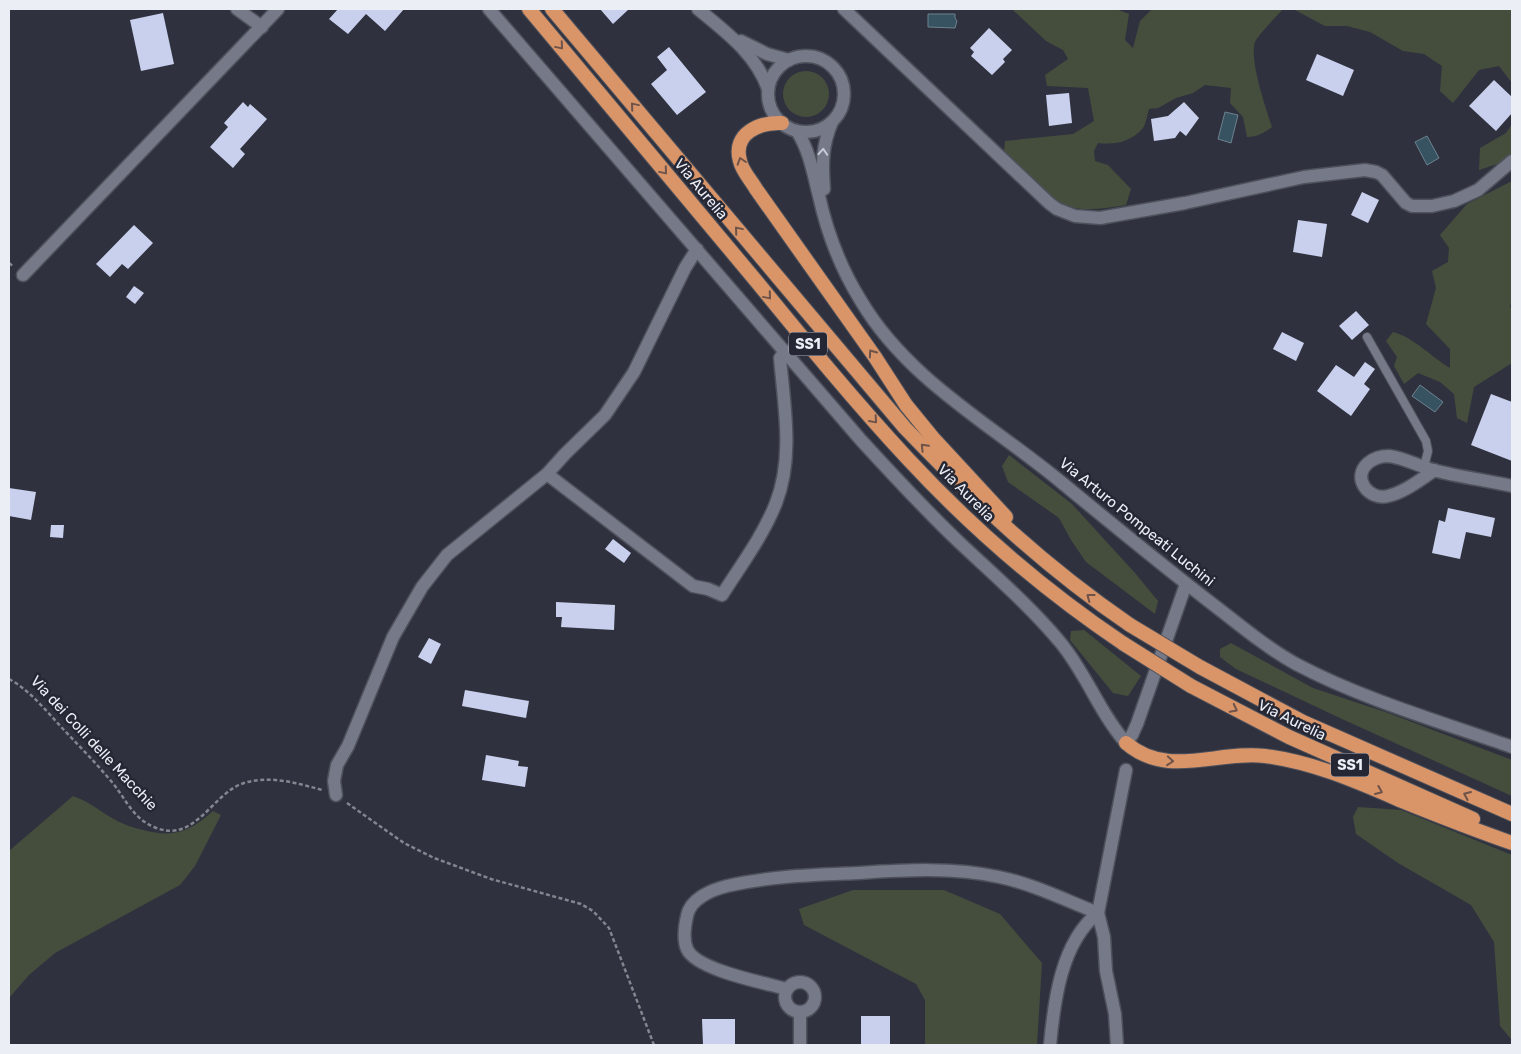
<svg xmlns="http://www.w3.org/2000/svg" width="1521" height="1054" font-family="Rubik,sans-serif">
<rect width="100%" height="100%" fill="#2f323e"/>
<g fill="#454e3c">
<path d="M1012 9H1116L1129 14 1125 40 1133 48 1140 21 1152 9H1283C1277 16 1258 35 1255 42 1249 60 1266 108 1272 127 1264 133 1257 137 1247 137L1243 117 1230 103 1231 88 1205 85 1193 93 1176 98 1158 108 1149 109C1147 115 1146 124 1143 128 1131 142 1115 145 1098 143L1094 151 1095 161 1108 165 1131 189 1126 205C1106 208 1086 212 1067 206 1052 202 1017 164 1004 152L1005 141 1073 134 1094 121 1088 88 1047 86 1045 75 1068 59 1063 50 1046 41Z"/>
<polygon points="1293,9 1512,9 1512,83 1499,66 1479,70 1453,103 1440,91 1442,66 1424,54 1403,51 1370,32 1347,26 1325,26"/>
<circle cx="806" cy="94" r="23"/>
<polygon points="1512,124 1512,159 1479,170 1480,148 1506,133"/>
<path d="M1512 181V298L1510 307 1512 309V363L1474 387 1467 423 1457 418 1454 394 1440 382 1418 373 1404 384 1394 366 1397 357 1386 341 1393 332C1415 338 1431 357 1450 368V349L1426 324 1436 288 1432 271 1448 262 1449 248 1440 235 1467 204Z"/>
<polygon points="1009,455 1072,504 1135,573 1158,601 1155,614 1086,562 1071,540 1059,518 1008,482 1002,466"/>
<polygon points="1084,630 1141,676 1128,696 1113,693 1070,640 1071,631"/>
<polygon points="1231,643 1313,688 1388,713 1512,760 1512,796 1342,719 1236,669 1220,657 1220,649"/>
<path d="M73 796C92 802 106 817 124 824 130 827 137 828 143 830 174 838 190 832 213 811L221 815 195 866 180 885 55 953 29 975 9 998V851Z"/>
<polygon points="1358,807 1401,810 1512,855 1512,1040 1500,1026 1494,942 1471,905 1398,863 1356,834 1353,817"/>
<polygon points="853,890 944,890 1000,914 1042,963 1037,1045 925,1045 925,1000 916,984 804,925 799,909"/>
</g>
<g fill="#375362" stroke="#6d828e">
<polygon points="928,14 955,14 955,18 957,21 955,28 928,27"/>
<polygon points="1225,112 1238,115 1231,143 1218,139"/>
<polygon points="1427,136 1439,158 1427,165 1415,142"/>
<polygon points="1420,385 1443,402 1435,412 1412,396"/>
</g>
<g fill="#c9d0ee">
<polygon points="338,9 404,9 385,31 366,14 348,34 329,19"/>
<polygon points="600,9 629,9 613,24"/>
<polygon points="163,13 174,64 141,71 130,20"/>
<polygon points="989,28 1012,50 1003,59 1005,62 992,75 971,56 974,52 970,48"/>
<polygon points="669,47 706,92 677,115 651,84 667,70 657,57"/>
<polygon points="1317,54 1354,70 1343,96 1306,80"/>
<polygon points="1494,80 1512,97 1512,113 1496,131 1469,106"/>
<polygon points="1069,93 1072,123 1049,126 1046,95"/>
<polygon points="243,102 248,107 250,104 267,119 240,149 245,154 233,168 210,147 228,127 224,123"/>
<polygon points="1184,102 1199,118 1186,136 1180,131 1175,138 1154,141 1151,119 1168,116"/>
<polygon points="1362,192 1379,200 1368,223 1351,215"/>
<polygon points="1298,220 1327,224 1322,257 1293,252"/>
<polygon points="134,225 153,243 128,269 122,264 110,277 96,264"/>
<polygon points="134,286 144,293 135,304 126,297"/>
<polygon points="1356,311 1369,325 1352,340 1339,326"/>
<polygon points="1282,332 1304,343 1296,361 1273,349"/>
<polygon points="1365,362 1375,369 1364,384 1370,389 1351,416 1317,391 1336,365 1354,377"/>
<polygon points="1491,394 1512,402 1512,461 1471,445"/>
<polygon points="9,488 36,492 31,520 9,516"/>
<polygon points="1448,508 1495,518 1491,537 1466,532 1460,559 1432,553 1439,520 1445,522"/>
<polygon points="51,525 64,525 63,538 50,537"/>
<polygon points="613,539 631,553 624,563 605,549"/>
<polygon points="556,602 615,605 614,630 561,627 562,617 556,617"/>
<polygon points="429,638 441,644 431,664 418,657"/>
<polygon points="465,690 529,701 526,718 462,706"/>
<polygon points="486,755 519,761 518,766 528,767 525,787 482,780"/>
<rect x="861" y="1016" width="29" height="29"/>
<polygon points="702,1019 735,1019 735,1045 703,1045"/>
</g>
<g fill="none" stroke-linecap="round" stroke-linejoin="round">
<defs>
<polyline id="service" points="1367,337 1426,441 1428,451 1424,467"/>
<g id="minor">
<polyline points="237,9 262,27"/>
<polyline points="844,9 1049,203 1057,209 1075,216 1100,218 1185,203 1304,177 1365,170 1376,172 1382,175 1406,203 1412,206 1432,206 1454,201 1478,190 1512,161"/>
<polyline points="23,275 278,9"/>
<path d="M1435 470C1421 479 1405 492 1388 496 1369 501 1351 478 1368 463 1374 458 1382 456 1389 456 1404 458 1419 466 1433 470 1459 477 1486 480 1512 486"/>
<path d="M547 474 693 586 708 589 722 595C741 565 763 536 776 503 794 457 784 405 780 358L785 351"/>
<polyline points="336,795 334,781 337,765 348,746 393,637 422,587 447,555 547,474 565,454 605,415 634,372 685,268 697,249"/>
<circle cx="800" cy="997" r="15"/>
<path d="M787 989C765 983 696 970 687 949 683 940 685 925 687 916 690 899 711 890 727 886 770 876 815 875 859 873 905 870 953 867 999 877 1033 884 1065 900 1098 913L1104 937 1106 971 1115 1014 1117 1045"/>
<polyline points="800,1045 800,1012"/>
<path d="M1050 1045C1054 1002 1061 942 1098 913L1126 770"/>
</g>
<g id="tertiary">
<path d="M489 9 860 439C893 475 925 510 960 543 994 575 1030 606 1060 642 1086 673 1099 712 1126 743L1132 735 1137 724 1186 584"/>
<path d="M698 9C726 32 756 54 768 89"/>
<polyline points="741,41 767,54 789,60"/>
<circle cx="806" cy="94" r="38"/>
<path d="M797 131C810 152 813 173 819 196 827 232 841 269 861 301 908 380 992 425 1061 482 1112 524 1163 566 1215 606 1241 626 1267 648 1296 664 1362 699 1441 722 1512 747"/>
<path d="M824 189C822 163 822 146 832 122"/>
</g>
<g id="trunk">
<path d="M529 9C605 100 681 191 757 282 806 342 855 402 908 459 972 528 1045 591 1124 644"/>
<path d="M552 9 905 428C976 502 1045 567 1130 625"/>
<path d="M782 123C760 122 732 133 740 161 742 171 751 180 756 189L875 357 906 405 933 438 1006 517"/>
<polyline points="1200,667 1303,722 1512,814"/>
<polyline points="1191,686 1289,737 1473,819"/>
<path d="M1126 743C1168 779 1217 750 1265 756 1313 762 1358 782 1402 801 1439 816 1475 830 1512 843"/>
</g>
</defs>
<use href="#service" stroke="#4e515b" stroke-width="10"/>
<use href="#minor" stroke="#4e515b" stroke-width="15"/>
<use href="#tertiary" stroke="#4e515b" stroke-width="15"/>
<use href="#trunk" stroke="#4e515b" stroke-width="16"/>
<g stroke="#83858f" stroke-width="2.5" stroke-dasharray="4 2.5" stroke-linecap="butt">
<polyline points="9,263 14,267"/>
<path d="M9 679C31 691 47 712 64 730 80 747 96 763 111 781 125 797 132 818 154 827 195 845 212 793 244 783 270 775 297 783 322 790"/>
<polyline points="347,803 404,843 434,858 491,879 581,904 593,911 609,928 654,1045"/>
</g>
<use href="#service" stroke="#757988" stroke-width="8"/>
<use href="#minor" stroke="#757988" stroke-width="12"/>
<use href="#tertiary" stroke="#757988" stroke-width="12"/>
<use href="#trunk" stroke="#d99468" stroke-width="14"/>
<defs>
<g id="trunk-bridge">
<polyline points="1130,625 1200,667"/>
<polyline points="1124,644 1191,686"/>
</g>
</defs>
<use href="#trunk-bridge" stroke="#4e515b" stroke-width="16" stroke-linecap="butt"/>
<use href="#trunk-bridge" stroke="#d99468" stroke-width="14"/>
</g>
<defs><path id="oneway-chevron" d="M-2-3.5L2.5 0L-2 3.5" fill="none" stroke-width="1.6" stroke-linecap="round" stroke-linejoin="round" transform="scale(1.25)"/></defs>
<g stroke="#6d5349">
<use href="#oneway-chevron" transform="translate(560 46) rotate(50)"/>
<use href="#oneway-chevron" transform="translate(634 106) rotate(-130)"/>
<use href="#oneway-chevron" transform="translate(741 161) rotate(-108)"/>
<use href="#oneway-chevron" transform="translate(664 171) rotate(50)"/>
<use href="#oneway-chevron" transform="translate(738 230) rotate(-130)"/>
<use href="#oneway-chevron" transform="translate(768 296) rotate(50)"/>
<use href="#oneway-chevron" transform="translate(872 353) rotate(-125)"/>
<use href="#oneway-chevron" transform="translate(874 420) rotate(49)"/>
<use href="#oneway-chevron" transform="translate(924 447) rotate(-134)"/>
<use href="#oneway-chevron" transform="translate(1090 597) rotate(-143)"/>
<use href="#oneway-chevron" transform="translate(1234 709) rotate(27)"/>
<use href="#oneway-chevron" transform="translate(1170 761) rotate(5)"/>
<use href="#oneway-chevron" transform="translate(1379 791) rotate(23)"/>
<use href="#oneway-chevron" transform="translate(1467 795) rotate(-157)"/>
</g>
<use stroke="#c8cbd5" href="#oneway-chevron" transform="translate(823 152) rotate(-86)"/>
<g text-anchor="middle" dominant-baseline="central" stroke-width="5" stroke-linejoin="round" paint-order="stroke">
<g fill="#252834" stroke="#b0b3bc" stroke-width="1">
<rect x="789" y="332.5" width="38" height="23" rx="4"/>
<rect x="1331" y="753.5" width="38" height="23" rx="4"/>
</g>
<g font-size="14" font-weight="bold" fill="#eceef6">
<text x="808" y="344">SS1</text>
<text x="1350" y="765">SS1</text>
</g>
<g font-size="15" fill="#eceef6" stroke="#252834">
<text transform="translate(701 189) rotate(50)">Via Aurelia</text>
<text transform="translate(966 493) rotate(45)">Via Aurelia</text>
<text transform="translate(1137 522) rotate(39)">Via Arturo Pompeati Luchini</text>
<text transform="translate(1292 720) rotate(26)">Via Aurelia</text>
<text transform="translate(94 743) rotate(47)">Via dei Colli delle Macchie</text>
</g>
</g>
<rect width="1521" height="1054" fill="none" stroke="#eceef6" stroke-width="20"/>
</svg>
